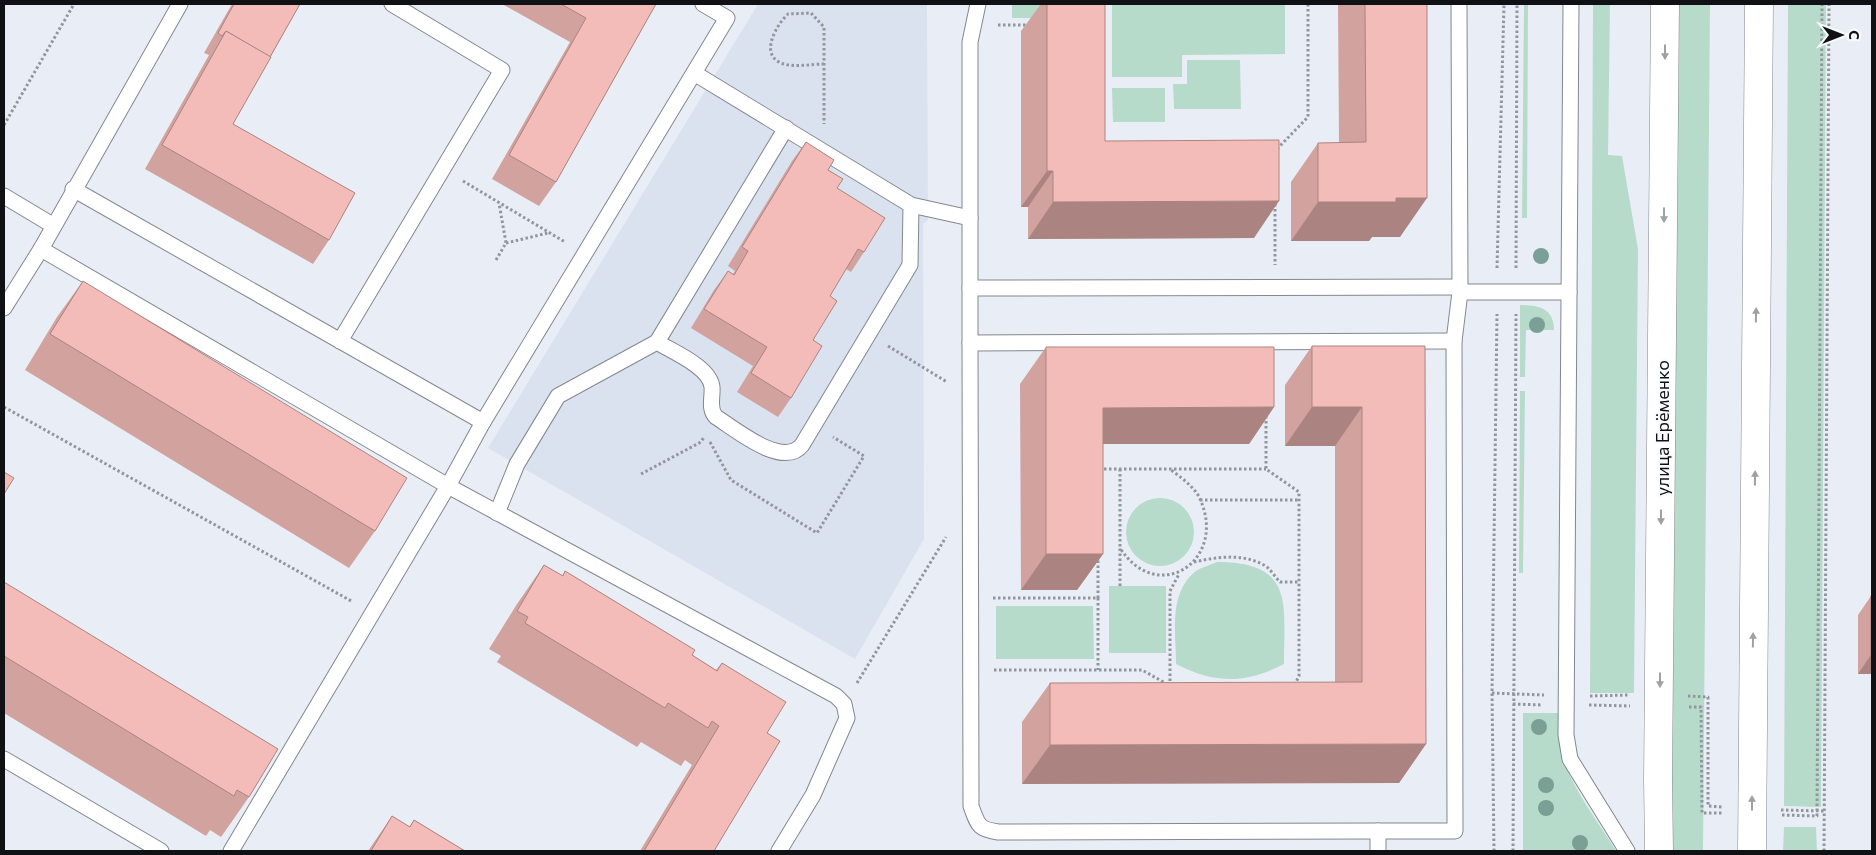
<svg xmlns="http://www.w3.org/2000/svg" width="1876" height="855" font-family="Commissioner,sans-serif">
<rect width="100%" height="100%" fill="#e9eef6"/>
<polygon fill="#dae2f0" points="758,4 927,4 928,220 923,224 924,539 855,659 488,448"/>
<g fill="#b7dbca">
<rect x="1012" y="4" width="84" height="14"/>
<polygon points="1112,4 1285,4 1285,54 1182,55 1182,77 1112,77"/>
<polygon points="1524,4 1528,4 1527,218 1522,218"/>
<polygon points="1593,4 1610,4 1608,155 1622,156 1638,249 1634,693 1590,693"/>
<polygon points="1667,4 1710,4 1703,851 1661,851"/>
<polygon points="1788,4 1826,4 1821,807 1784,806"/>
<polygon points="1187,60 1240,60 1241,109 1174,109 1173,84 1187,84"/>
<polygon points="1112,88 1165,88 1165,122 1113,122"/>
<path d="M1520 305C1538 305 1554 308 1554 330H1526L1525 377H1520Z"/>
<polygon points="1520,391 1525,391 1523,573 1519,573"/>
<circle cx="1160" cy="532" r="34"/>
<path d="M1217 562C1295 562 1284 604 1284 664 1245 684 1215 684 1176 664 1176 633 1168 593 1196 571 1202 567 1211 565 1217 562Z"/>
<rect x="1109" y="586" width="57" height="67"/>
<polygon points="996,606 1093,606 1094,659 996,659"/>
<path d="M1523 713H1559C1559 728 1558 742 1562 756 1573 790 1598 821 1616 851H1523Z"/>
<polygon points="1784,827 1816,827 1817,851 1783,851"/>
</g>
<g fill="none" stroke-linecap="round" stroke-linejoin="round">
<defs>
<g id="lane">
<polyline points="703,4 727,18 483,422 448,486 836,696 844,704 847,718 813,795 779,851"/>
<polyline points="1571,4 1566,735 1570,759 1627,851"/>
<polyline points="73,189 483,422"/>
<polyline points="4,196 54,226"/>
<polyline points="911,205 970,218"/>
<polyline points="41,249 448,486 231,851"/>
<polyline points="970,288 1459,287"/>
<polyline points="1460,292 1569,292"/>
<polyline points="4,308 41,249 180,4"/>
<polyline points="340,341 502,70 392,4"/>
<path d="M657 342C673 352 710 367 712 387 713 397 708 409 716 417 735 429 783 469 802 445L910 265 911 205 694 73"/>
<polyline points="970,343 970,42 978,4"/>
<polyline points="497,513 517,464 558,396 657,342 786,128"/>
<polyline points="4,759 161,851"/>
<path d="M1378 831 998 832C978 829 978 825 971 806L970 343 1454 341"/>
<polyline points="1378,851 1378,831 1455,831 1454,341 1460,292 1459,4"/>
</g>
<g id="street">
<polyline points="1659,851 1658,780 1665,4"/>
<polyline points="1752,851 1759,4"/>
</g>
</defs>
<use href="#lane" stroke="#84878f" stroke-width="17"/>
<use href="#street" stroke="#84878f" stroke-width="29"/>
<g stroke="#92969c" stroke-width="3" stroke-dasharray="2.5 2.5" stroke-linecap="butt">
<polyline points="998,25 1030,25"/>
<path d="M824 64C812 64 793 68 781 63 759 54 777 24 788 14L811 13 824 27V124"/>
<polyline points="4,125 74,4"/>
<polyline points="1277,149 1308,117 1308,4"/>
<polyline points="463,181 565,242"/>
<polyline points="1275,204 1275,265"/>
<polyline points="506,243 548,233"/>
<polyline points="496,260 506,243 499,203"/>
<polyline points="1497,268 1504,4"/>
<polyline points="1516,268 1517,4"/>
<polyline points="888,346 947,382"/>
<polyline points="4,407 353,602"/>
<polyline points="1266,416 1266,469 1299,492 1299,676 1295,684"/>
<polyline points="710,442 731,480 817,533 864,456 833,437"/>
<polyline points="1099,469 1266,469"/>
<polyline points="1120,469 1120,548"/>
<polyline points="641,474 701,442 704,437"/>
<polyline points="1200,500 1299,500"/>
<path d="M1194 562C1217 557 1242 553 1264 565 1270 568 1275 577 1280 582H1299"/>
<path d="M1120 586V548C1158 607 1228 560 1200 499 1195 487 1180 477 1170 469"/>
<polyline points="993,598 1098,598 1098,557"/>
<polyline points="1098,598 1098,670"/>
<polyline points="994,670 1142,670 1167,684"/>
<polyline points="857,683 946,537"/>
<polyline points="1170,686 1170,591 1179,574"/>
<polyline points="1492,693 1544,695"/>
<polyline points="1590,696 1629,695"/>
<polyline points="1688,696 1708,697 1708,806 1722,807"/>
<polyline points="1513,704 1542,705"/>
<polyline points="1589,705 1630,706"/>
<polyline points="1689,707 1701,707 1702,813 1723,813"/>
<polyline points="1781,810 1824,811"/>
<polyline points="1782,815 1817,816 1822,4"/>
<polyline points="1494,851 1492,693 1497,314"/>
<polyline points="1513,851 1516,314"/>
<polyline points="1824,851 1829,4"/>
</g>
<use href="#lane" stroke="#fff" stroke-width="15"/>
<use href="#street" stroke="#fff" stroke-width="28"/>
</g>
<g fill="#7a9f95">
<circle cx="1541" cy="256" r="8"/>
<circle cx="1537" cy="325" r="8"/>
<circle cx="1539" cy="727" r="8"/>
<circle cx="1546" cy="785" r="8"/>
<circle cx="1546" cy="808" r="8"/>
<circle cx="1580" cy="843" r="8"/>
</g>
<g fill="#d2a29e">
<polygon points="232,4 300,4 233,124 329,240 313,264 145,169 209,55 204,53"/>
<polygon points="502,4 656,4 556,182 539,206 492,179 570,42"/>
<polygon points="1041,4 1105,4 1105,141 1254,238 1028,239 1028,207 1021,207 1021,31"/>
<polygon points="1338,4 1427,4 1400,237 1372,237 1369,241 1291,241 1291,182 1318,143 1339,143"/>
<polygon points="806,142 828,170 837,188 864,252 851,272 846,269 830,296 791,398 778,417 737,392 753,366 691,328 714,290 728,271 733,274 735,271 728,266 792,161"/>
<polygon points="83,281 375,531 349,568 25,370 57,317"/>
<polygon points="1312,346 1425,346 1426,744 1399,783 1022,784 1022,722 1050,683 1335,683 1335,446 1285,446 1285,385"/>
<polygon points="1046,347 1274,407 1249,444 1103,444 1103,554 1077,590 1021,590 1020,384"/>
<polygon points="544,565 562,576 565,571 692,655 716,670 722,663 767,733 714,851 640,851 692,765 685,760 681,766 641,742 637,747 497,662 501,656 489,649 517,604"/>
<polygon points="4,582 249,797 221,837 210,830 206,836 4,713"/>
<polygon points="1871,596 1872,674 1858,674 1858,615"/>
<polygon points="392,816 409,827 414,820 465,851 368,851"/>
</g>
<g fill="#ab8481">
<polygon points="1047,171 1053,171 1028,207 1021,207"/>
<polygon points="1396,198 1427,198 1400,237 1372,237 1369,241 1291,241 1318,202"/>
<polygon points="1279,201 1254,238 1028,239 1053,202"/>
<polygon points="1274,407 1249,444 1077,444 1103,408"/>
<polygon points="1312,407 1362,407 1335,446 1285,446"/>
<polygon points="1046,554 1103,554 1077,590 1021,590"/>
<polygon points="1871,655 1872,655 1872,674 1858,674"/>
<polygon points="1426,744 1399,783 1022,784 1050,745"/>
</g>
<g fill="#f4bcb8" stroke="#ab8481">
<polygon points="234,4 300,4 270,57 226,31 222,36 218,33"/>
<polygon points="561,4 656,4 556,182 509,155 586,18"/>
<polygon points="1047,4 1105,4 1105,141 1279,140 1279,201 1053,202 1053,171 1047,171"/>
<polygon points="1365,4 1427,4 1427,198 1396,198 1396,202 1318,202 1318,143 1366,142"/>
<polygon points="226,31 271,57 233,124 355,193 329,240 162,145"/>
<polygon points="806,142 834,160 828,170 843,179 837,188 885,218 864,252 858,249 830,296 837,301 813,340 822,346 791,398 751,373 767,347 704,309 728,271 734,275 748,251 742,247"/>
<polygon points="83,281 407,478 375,531 50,334"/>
<polygon points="1312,346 1425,346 1426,744 1050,745 1050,683 1362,682 1362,407 1312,407"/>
<polygon points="1046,347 1274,347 1274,407 1103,408 1103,554 1046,554"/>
<polygon points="4,472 14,478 4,494"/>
<polygon points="544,565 563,576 565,571 695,650 692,655 717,671 722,663 786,702 767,733 780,741 714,851 644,851 719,726 712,721 708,728 668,703 665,708 525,623 528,617 517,611"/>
<polygon points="4,582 278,749 249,797 237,790 234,796 4,656"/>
<rect x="1871" y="596" width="1" height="59"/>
<polygon points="392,816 410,827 414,820 465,851 371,851"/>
</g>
<defs><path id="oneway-solid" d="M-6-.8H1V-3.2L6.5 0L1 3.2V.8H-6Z" transform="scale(1.25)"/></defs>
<g fill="#9fa0a1">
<use href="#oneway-solid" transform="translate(1665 52) rotate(90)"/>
<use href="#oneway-solid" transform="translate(1664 215) rotate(90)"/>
<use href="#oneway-solid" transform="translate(1756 315) rotate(-89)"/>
<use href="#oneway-solid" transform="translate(1755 478) rotate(-89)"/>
<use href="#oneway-solid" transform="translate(1661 517) rotate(90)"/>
<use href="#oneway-solid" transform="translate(1753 640) rotate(-89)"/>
<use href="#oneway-solid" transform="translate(1660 680) rotate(90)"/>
<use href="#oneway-solid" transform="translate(1752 803) rotate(-90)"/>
</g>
<g text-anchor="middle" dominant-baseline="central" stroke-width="4.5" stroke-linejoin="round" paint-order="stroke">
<g font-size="18" fill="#101114" stroke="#f9fbfe">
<text transform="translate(1662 428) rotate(-90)">улица Ерёменко</text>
</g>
</g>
<rect width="1876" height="855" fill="none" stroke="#101114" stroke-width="10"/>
<g transform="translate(1841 35) rotate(90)" stroke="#f9fbfe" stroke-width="4" paint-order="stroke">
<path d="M0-4L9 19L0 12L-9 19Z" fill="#101114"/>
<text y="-8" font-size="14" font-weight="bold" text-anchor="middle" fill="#101114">С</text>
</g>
</svg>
